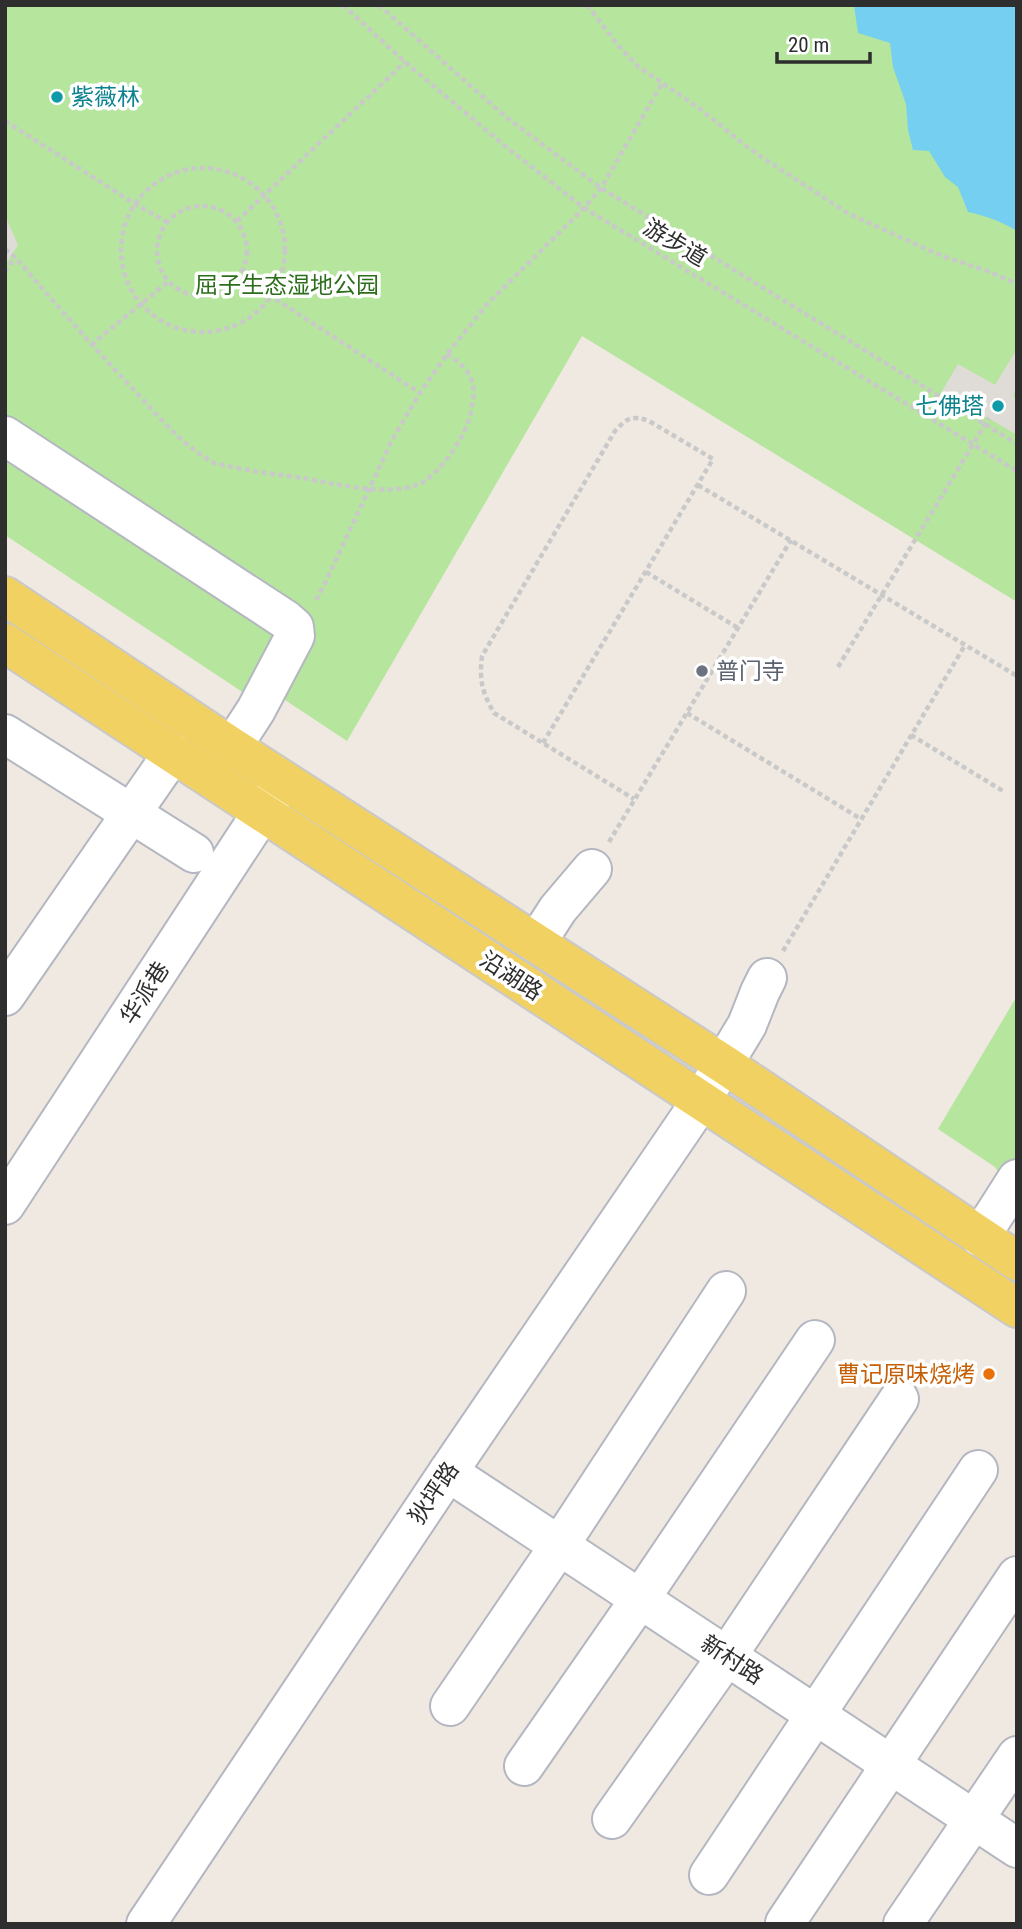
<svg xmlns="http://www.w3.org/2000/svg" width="1022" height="1929" font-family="'Roboto Condensed','Noto Sans SC',sans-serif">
<rect width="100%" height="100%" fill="#efe9e1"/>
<g fill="#b6e59e">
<polygon points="5,5 1017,5 1017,602 582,336 347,741 282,698 247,695 5,535"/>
<polygon points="1017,996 1017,1203 995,1167 938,1129"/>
</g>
<g fill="#dfdcd8">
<polygon points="5,215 18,245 5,265"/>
<polygon points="1017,349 1017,388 1013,396 1017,399 1017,435 942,391 958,364 995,385"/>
</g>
<path fill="#75cff0" d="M854 5H1017V231C1001 221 986 216 968 212L958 187 945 177 929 151 913 150 908 130 906 104 893 67 890 43 858 33Z"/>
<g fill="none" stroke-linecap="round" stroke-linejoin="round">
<defs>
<g id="minor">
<polyline points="5,436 286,620 294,627 295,636 256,710 232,747"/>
<polyline points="5,734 194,853"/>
<polyline points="536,943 558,909 592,869"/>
<polyline points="5,996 173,753"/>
<polyline points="5,1205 280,785"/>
<polyline points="980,1237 1017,1179"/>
<polyline points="448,1472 1017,1848"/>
<polyline points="450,1706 559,1546 726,1291"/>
<polyline points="524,1766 640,1599 815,1340"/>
<polyline points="612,1819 727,1656 899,1399"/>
<polyline points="709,1875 978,1470"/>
<polyline points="785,1923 1017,1576"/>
<polyline points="146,1924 448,1472 701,1101 747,1025 760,992 767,978"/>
<polyline points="903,1924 1017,1756"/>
</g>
<g id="major">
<polyline points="5,596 232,747 725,1065 1017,1261"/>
<polyline points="5,643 1017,1308"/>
</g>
</defs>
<use href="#minor" stroke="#b4b7c1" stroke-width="42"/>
<use href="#major" stroke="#c9c9c9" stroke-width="42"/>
<g stroke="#c9c9c9" stroke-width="4.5" stroke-dasharray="5 3.5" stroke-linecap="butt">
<polyline points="343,5 405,62 505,146 584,208 1017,471"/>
<polyline points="379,5 506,117 601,188 1017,444"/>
<polyline points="587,5 622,50 639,67 699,108 751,150 849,214 942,256 990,272 1017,284"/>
<polyline points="5,121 135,204 167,222"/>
<circle cx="203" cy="250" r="82"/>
<circle cx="202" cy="251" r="45"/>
<polyline points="237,221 405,62"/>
<path d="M5 249 15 257C54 302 93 347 134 390 160 418 181 444 214 463 243 470 273 474 303 478 335 484 389 497 419 484 440 475 467 434 471 412 477 383 473 371 447 354"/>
<polyline points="5,272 15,257"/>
<polyline points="240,276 420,393"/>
<polyline points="91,345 168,282"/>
<polyline points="698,485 1017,676"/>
<polyline points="646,572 738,628"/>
<polyline points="316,600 325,583 392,440 420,393 447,354 489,302 584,208 601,188 663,82"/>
<polyline points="838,667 989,418"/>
<polyline points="687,713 861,819"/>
<polyline points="911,735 1003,791"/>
<path d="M543 743 713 459 649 421C632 415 627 418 615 431L482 656C479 680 482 692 494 713L634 799"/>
<polyline points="609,842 791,540"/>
<polyline points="783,951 965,645"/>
</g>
<use href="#minor" stroke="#fff" stroke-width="38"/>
<use href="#major" stroke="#f2d163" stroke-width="38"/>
</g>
<g fill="#0f9aa8" stroke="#fff" stroke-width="2.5">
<circle cx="57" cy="97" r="7"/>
<circle cx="998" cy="406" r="7"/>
</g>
<circle fill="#6b7280" stroke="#fff" stroke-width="2.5" cx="702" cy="671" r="7"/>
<circle fill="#e8710a" stroke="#fff" stroke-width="2.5" cx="989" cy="1374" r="7"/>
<g text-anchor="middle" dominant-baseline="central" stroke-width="7" stroke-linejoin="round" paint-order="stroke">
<g font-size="23" fill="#0d838f" stroke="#fff" text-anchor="start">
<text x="71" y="97">紫薇林</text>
<text x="984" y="406" text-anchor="end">七佛塔</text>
</g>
<g font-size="23" fill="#2e2e2e" stroke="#fff">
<text transform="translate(675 243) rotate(31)">游步道</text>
<text transform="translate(511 976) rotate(33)">沿湖路</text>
<text transform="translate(145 993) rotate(-57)">华派巷</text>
<text transform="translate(434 1493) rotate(-56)">狄坪路</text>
<text transform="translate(732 1660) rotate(33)">新村路</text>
</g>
<g font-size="23" fill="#2c6e1b" stroke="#fff">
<text x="287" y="285">屈子生态湿地公园</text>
</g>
<g font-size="23" fill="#5b616d" stroke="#fff" text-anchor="start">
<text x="716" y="671">普门寺</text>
</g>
<g font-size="23" fill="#c56008" stroke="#fff" text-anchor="end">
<text x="975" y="1374">曹记原味烧烤</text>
</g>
</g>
<rect width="1022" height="1929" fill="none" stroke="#2e2e2e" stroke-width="14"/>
<path d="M777 52v10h93v-10" fill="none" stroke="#2e2e2e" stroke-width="3.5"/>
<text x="788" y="52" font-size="21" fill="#2e2e2e" stroke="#ffffff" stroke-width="5" paint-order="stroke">20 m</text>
</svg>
